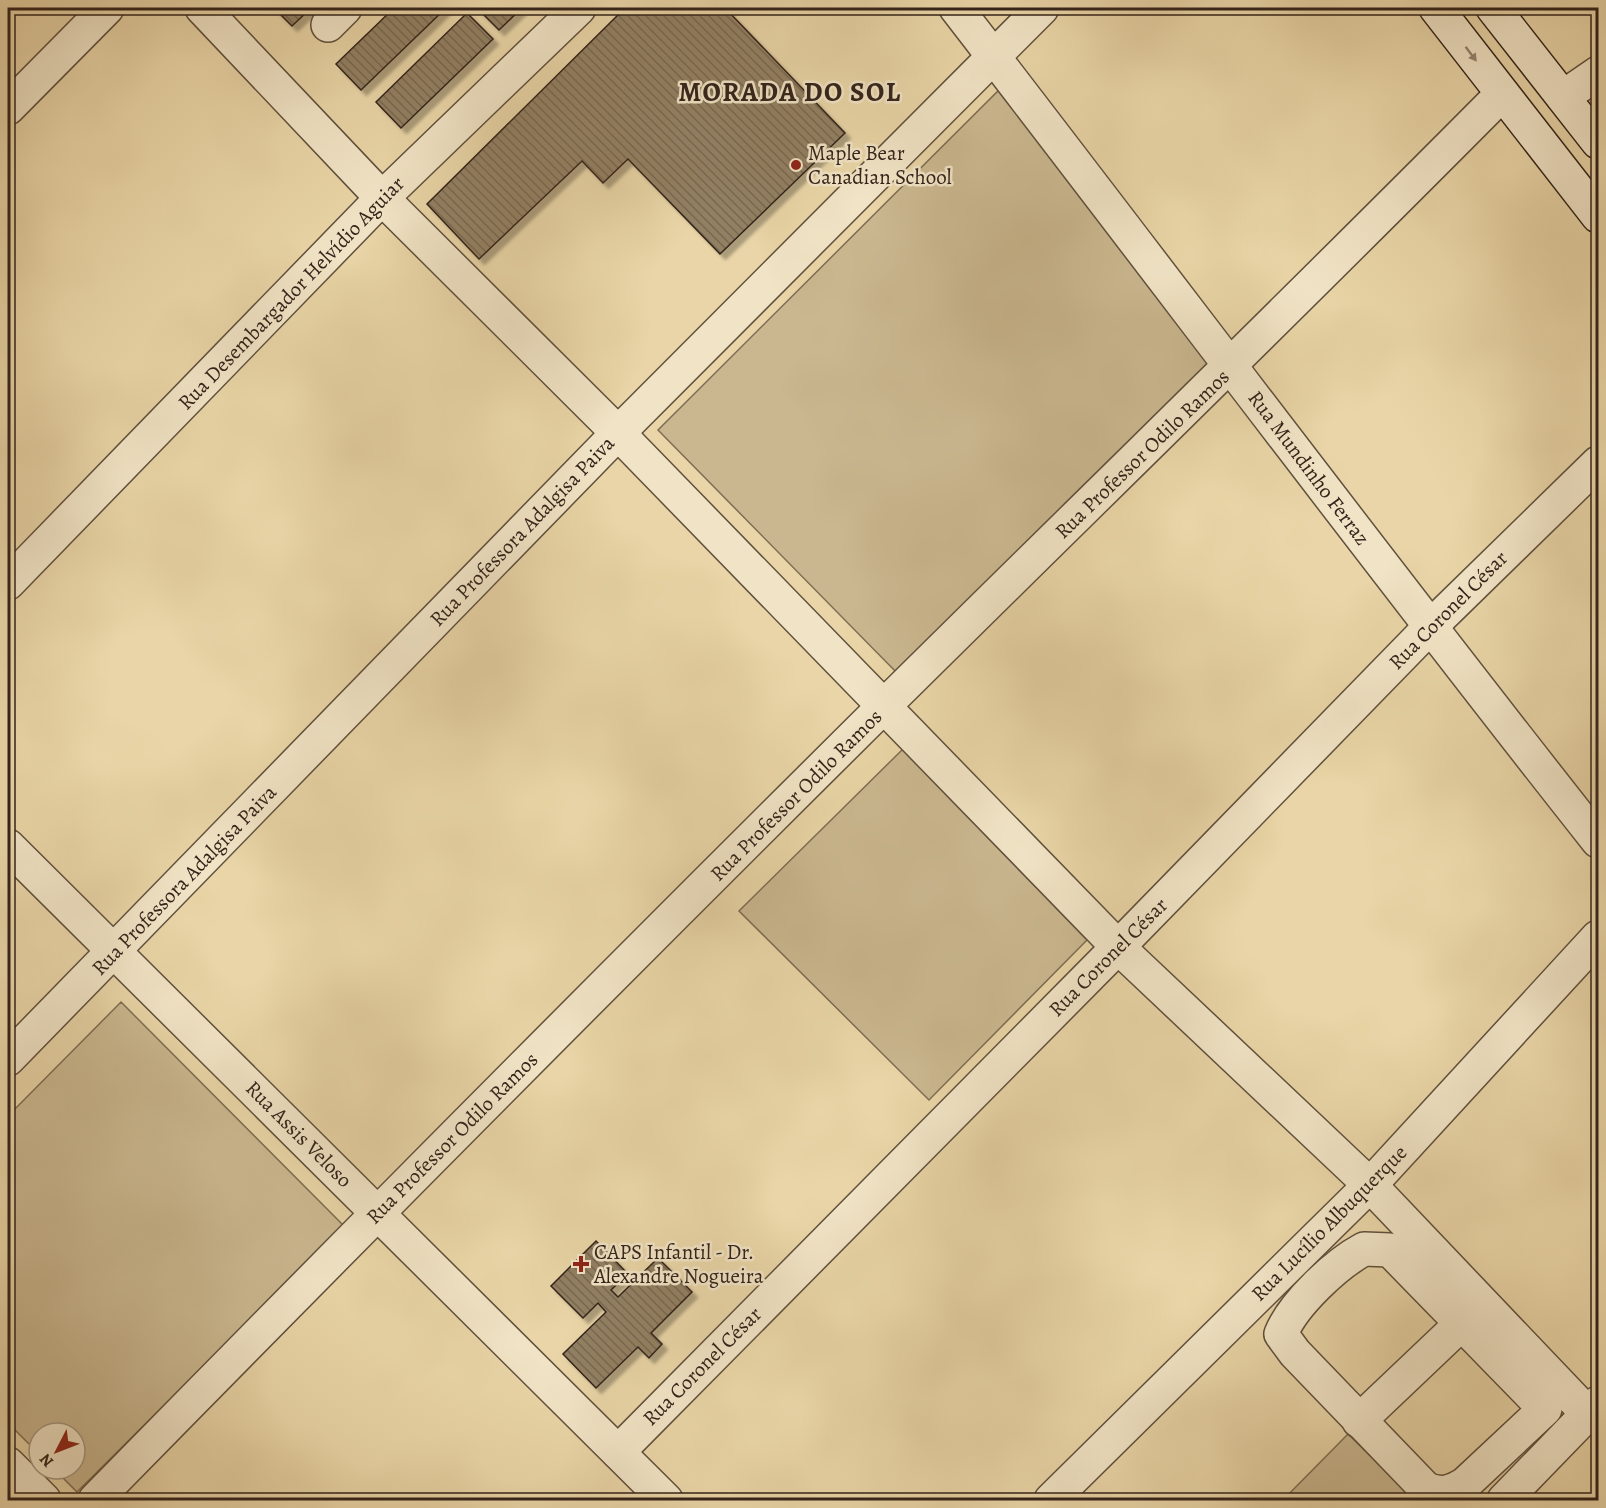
<svg xmlns="http://www.w3.org/2000/svg" width="1606" height="1508" font-family="Alegreya,serif">
<defs>
<pattern id="building-back-hatch" width="6" height="6" patternUnits="userSpaceOnUse" patternTransform="scale(1.5)"><rect width="6" height="6" fill="#928063"/><path d="M-1 5l2 2M0 0l6 6M5-1l2 2" fill="none" stroke="#786851"/></pattern>
<filter id="shadow"><feDropShadow dx="5.5" dy="5.5" stdDeviation="1.5" flood-color="#0004"/></filter>
</defs>
<rect width="100%" height="100%" fill="#e9d5a7"/>
<filter id="stains"><feTurbulence type="fractalNoise" baseFrequency=".00333" numOctaves="4"/><feColorMatrix values="0 0 0 0 .2 0 0 0 0 .09 0 0 0 0 .02 0 0 0 .5 -.17"/></filter>
<radialGradient id="worn" r=".72"><stop offset=".6" stop-color="#630" stop-opacity="0"/><stop offset="1" stop-color="#630" stop-opacity=".3"/></radialGradient>
<g fill="#cab78f" stroke="#7e6d54" stroke-width="1.5">
<polygon points="999,90 1215,363 899,675 658,430"/>
<polygon points="903,749 1087,940 929,1100 739,911"/>
<polygon points="121,1002 344,1226 77,1492 54,1469 75,1469 75,1433 39,1433 39,1454 8,1423 8,1116"/>
<polygon points="1348,1434 1415,1500 1283,1500"/>
</g>
<g fill="url(#building-back-hatch)" stroke="#33231a" stroke-width="1.5" filter="url(#shadow)">
<polygon points="274,8 311,8 292,26"/>
<polygon points="394,8 446,8 361,90 336,64"/>
<polygon points="477,8 522,8 499,30"/>
<polygon points="625,8 725,8 845,133 720,254 628,159 603,183 582,161 479,259 427,204"/>
<polygon points="467,13 493,39 401,128 376,102"/>
<polygon points="596,1241 628,1274 611,1290 618,1297 658,1258 692,1292 651,1333 662,1344 649,1358 638,1347 596,1388 563,1354 606,1312 598,1303 583,1318 551,1286"/>
</g>
<g fill="none" stroke-linecap="round" stroke-linejoin="round">
<defs>
<g id="minor">
<polyline points="202,8 382,198 618,433 1118,947 1370,1185 1588,1414"/>
<path d="M956 8C1170 285 1380 566 1598 841"/>
<polyline points="328,25 345,8"/>
<polyline points="1563,97 1598,73"/>
<polyline points="8,108 107,8"/>
<polyline points="8,583 382,198 579,8"/>
<polyline points="8,846 666,1500"/>
<polyline points="8,1059 618,433 1042,8"/>
<path d="M1364 1249 1390 1250 1545 1409 1465 1484C1450 1493 1442 1495 1426 1489L1295 1353 1281 1334C1293 1304 1336 1264 1364 1249Z"/>
<polyline points="1359,1421 1460,1325"/>
<polyline points="618,1452 1118,947 1429,628 1598,463"/>
<polyline points="8,1464 44,1500"/>
<path d="M95 1500C356 1234 619 969 884 706 1090 502 1298 300 1502 94"/>
<polyline points="1051,1500 1370,1185 1598,937"/>
<polyline points="1504,1500 1598,1403"/>
</g>
<g id="secondary">
<polyline points="1436,8 1598,216"/>
<polyline points="1493,8 1598,142"/>
</g>
</defs>
<use href="#minor" stroke="#60503d" stroke-width="36"/>
<use href="#secondary" stroke="#33231a" stroke-width="36"/>
<use href="#minor" stroke="#f1e4c6" stroke-width="33"/>
<use href="#secondary" stroke="#f1e4c6" stroke-width="33"/>
</g>
<defs><path id="oneway-solid" d="M-6-.8H1V-3.2L6.5 0L1 3.2V.8H-6Z" transform="scale(1.5)"/></defs>
<use fill="#928470" href="#oneway-solid" transform="translate(1471 54) rotate(53)"/>
<g fill="#8f2418" stroke="#f1e4c6" stroke-width="2">
<circle cx="796" cy="165" r="6"/>
<path d="M578 1255h6v6h6v6h-6v6h-6v-6h-6v-6h6z"/>
</g>
<g text-anchor="middle" dominant-baseline="central" stroke-width="5" stroke-linejoin="round" paint-order="stroke">
<g font-size="21" fill="#33231a" stroke="#f1e4c6" text-anchor="start">
<text x="808" y="153">Maple Bear<tspan x="808" dy="24">Canadian School</tspan></text>
<text x="594" y="1252">CAPS Infantil - Dr.<tspan x="594" dy="24">Alexandre Nogueira</tspan></text>
</g>
<g font-size="21" fill="#33231a" stroke="#f1e4c6">
<text transform="translate(291 293) rotate(-46)">Rua Desembargador Helvídio Aguiar</text>
<text transform="translate(1142 454) rotate(-44)">Rua Professor Odilo Ramos</text>
<text transform="translate(1309 468) rotate(53)">Rua Mundinho Ferraz</text>
<text transform="translate(522 531) rotate(-46)">Rua Professora Adalgisa Paiva</text>
<text transform="translate(1448 610) rotate(-45)">Rua Coronel César</text>
<text transform="translate(796 795) rotate(-45)">Rua Professor Odilo Ramos</text>
<text transform="translate(184 880) rotate(-46)">Rua Professora Adalgisa Paiva</text>
<text transform="translate(1108 957) rotate(-45)">Rua Coronel César</text>
<text transform="translate(299 1134) rotate(45)">Rua Assis Veloso</text>
<text transform="translate(452 1138) rotate(-45)">Rua Professor Odilo Ramos</text>
<text transform="translate(1329 1223) rotate(-45)">Rua Lucílio Albuquerque</text>
<text transform="translate(702 1366) rotate(-45)">Rua Coronel César</text>
</g>
<g font-size="27" font-weight="bold" letter-spacing="1.5" fill="#33231a" stroke="#f1e4c6">
<text x="790" y="92">MORADA DO SOL</text>
</g>
</g>
<rect width="1606" height="1508" fill="none" stroke="#e9d5a7" stroke-width="30"/>
<rect x="9" y="9" width="1588" height="1490" fill="none" stroke="#33231a" stroke-width="3"/>
<rect x="15" y="15" width="1576" height="1478" fill="none" stroke="#33231a" stroke-width="1.5"/>
<g transform="translate(57 1451) rotate(228)"><circle r="28" fill="#f1e4c6" stroke="#a59781" stroke-width="1.5"/>
<path d="M0-4.5L10 22L0 15L-10 22Z" fill="#8f2418"/>
<text y="-9" font-size="16" font-weight="bold" text-anchor="middle" fill="#33231a">N</text>
</g>
<rect width="100%" height="100%" filter="url(#stains)"/>
<rect width="100%" height="100%" fill="url(#worn)"/>
</svg>
